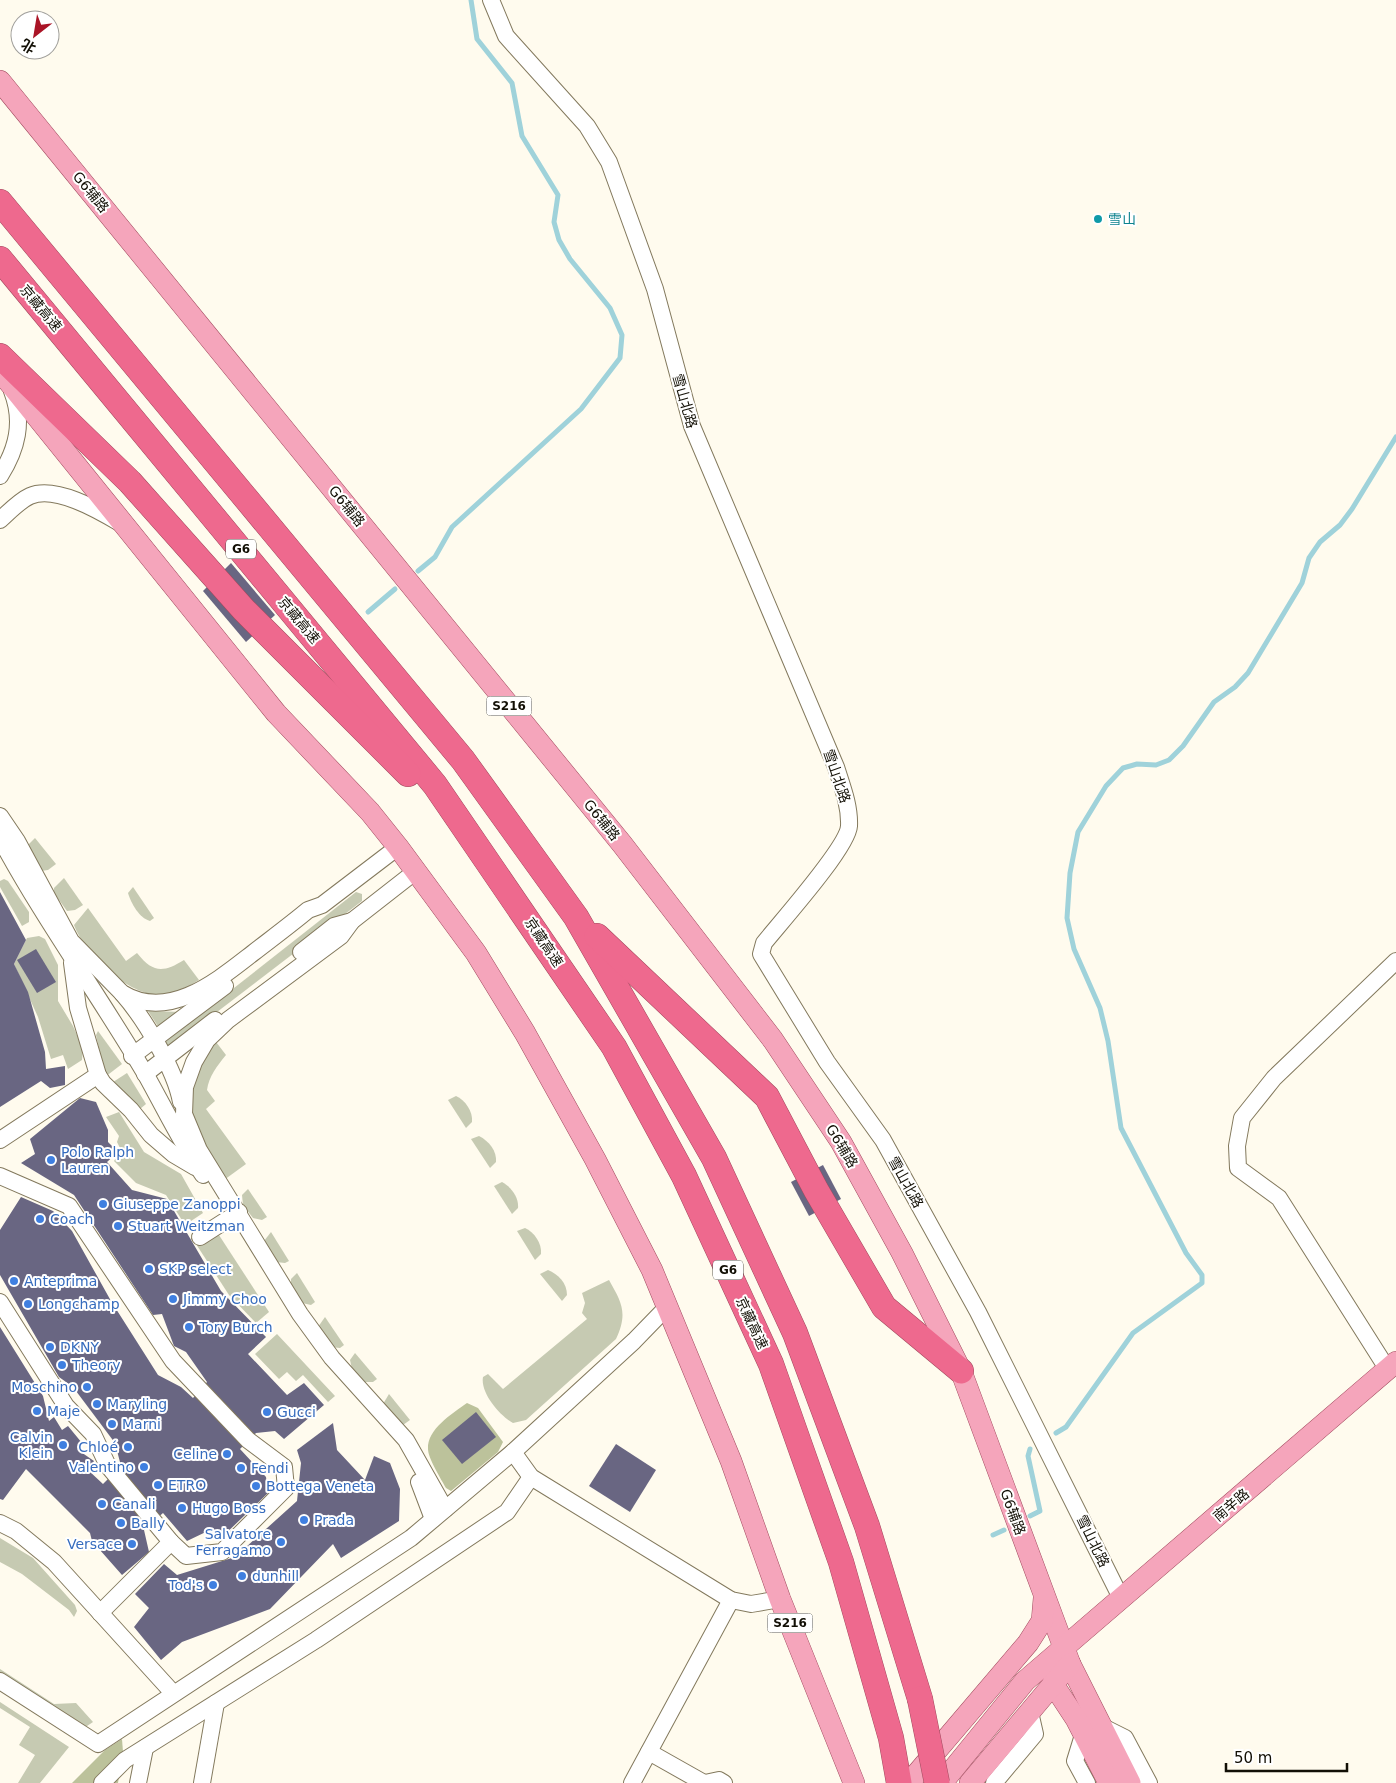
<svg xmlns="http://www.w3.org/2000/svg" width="1396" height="1783" font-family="'DejaVu Sans','Noto Sans SC',sans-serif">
<rect width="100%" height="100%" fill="#fffbee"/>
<g fill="#c6cab2">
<polygon points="35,838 56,864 48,870 41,871 27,846"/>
<polygon points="64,878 83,905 75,910 67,911 54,893 54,888"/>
<polygon points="4,879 8,881 29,912 29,922 22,926 0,887 0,881"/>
<path d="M133 887 154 918 150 921C139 918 131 903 128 893Z"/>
<polygon points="356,892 362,894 362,901 170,1048 164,1043"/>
<path d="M88 908 126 961 137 953C153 973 163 973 184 960L199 980C190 985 180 993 171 995 134 1002 86 957 74 925Z"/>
<polygon points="39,936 45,939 58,965 58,1001 73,1026 83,1049 82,1060 68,1069 63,1055 51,1059 38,1017 14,964 27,938"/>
<polygon points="148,1011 184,1012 159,1028"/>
<polygon points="98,1031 122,1064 105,1077 96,1035"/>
<path d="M213 1038 226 1055C217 1066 209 1076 207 1090L215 1101 206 1109 246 1164 224 1180C204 1151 182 1112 194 1076 198 1063 207 1050 213 1038Z"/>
<polygon points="127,1073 146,1104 140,1109 110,1084"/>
<path d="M456 1096C465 1100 473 1111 472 1122L466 1128 448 1100Z"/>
<polygon points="119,1112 144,1152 181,1174 203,1213 185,1225 166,1195 136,1183 114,1161 121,1150 117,1142 119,1136 106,1117"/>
<path d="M479 1136C489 1141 497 1151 496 1162L490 1168 471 1139Z"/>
<path d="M502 1182C511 1187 519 1197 518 1208L512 1214 494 1186Z"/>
<polygon points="248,1189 267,1217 262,1220 253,1218 243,1205 242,1195"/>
<path d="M525 1228C534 1232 542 1243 541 1254L535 1260 517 1231Z"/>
<polygon points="217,1232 269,1312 256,1323 229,1295 196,1244"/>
<polygon points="271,1232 289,1261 285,1263 276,1262 264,1241"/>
<path d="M548 1270C558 1274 567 1283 567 1295L562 1301 540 1274Z"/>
<polygon points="297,1273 315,1302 311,1305 302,1303 291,1285 291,1279"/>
<path d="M609 1280C622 1303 628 1313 616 1339L526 1420 513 1423C500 1416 480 1393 483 1377L488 1374 503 1389 587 1319 582 1313 585 1303 582 1293Z"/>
<polygon points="325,1317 344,1345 340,1348 331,1347 318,1327"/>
<polygon points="277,1334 335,1396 328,1402 303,1375 296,1381 287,1372 279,1379 255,1354"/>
<polygon points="355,1353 377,1379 373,1382 363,1382 352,1369 350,1360"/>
<polygon points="389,1394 410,1420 403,1425 383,1404"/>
<polygon points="0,1538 33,1558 75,1605 77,1611 74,1617 69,1610 22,1574 0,1562"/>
<polygon points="0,1669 54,1704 76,1703 93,1722 84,1728 0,1675"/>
<polygon points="0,1702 69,1747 40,1783 18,1783 35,1755 19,1745 30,1727 0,1708"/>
</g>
<g fill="#bcc29b">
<path d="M467 1403 478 1408 503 1442 498 1452 451 1491 446 1488C441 1479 428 1458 428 1449 427 1429 452 1414 467 1403Z"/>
<polygon points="122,1739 123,1752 118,1783 72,1783 105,1750"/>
</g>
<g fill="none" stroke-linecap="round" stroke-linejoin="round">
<g stroke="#9fd2da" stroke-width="5">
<polyline points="418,571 435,557 452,527 581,409 620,358 622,335 610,308 570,259 559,240 554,222 558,195 522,136 512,83 477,39 471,0"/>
<polyline points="368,612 395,589"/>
<polyline points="1056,1433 1066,1427 1133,1333 1202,1283 1202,1275 1186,1253 1121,1128 1108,1041 1100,1008 1074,949 1067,918 1070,873 1078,832 1106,786 1123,768 1137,764 1156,765 1169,760 1183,746 1214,702 1235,687 1248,673 1302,583 1309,558 1320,542 1340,525 1352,509 1396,437"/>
<polyline points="1030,1516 1040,1511 1028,1456 1030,1449"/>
<polyline points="993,1535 1004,1530"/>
</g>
</g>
<g fill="#696682">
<polygon points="231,563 275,615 246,642 203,591"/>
<polygon points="0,892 26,940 14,964 28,992 45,1052 46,1069 65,1066 65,1085 50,1088 41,1081 0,1107"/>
<polygon points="36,949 56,982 37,993 17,960"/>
<polygon points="80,1098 96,1102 108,1130 108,1142 118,1152 107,1162 132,1190 167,1199 221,1291 266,1337 248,1354 287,1395 304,1383 324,1405 284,1439 275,1431 256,1433 240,1449 266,1477 268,1493 220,1539 210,1530 187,1541 163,1513 144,1530 149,1552 122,1575 92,1541 90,1533 26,1469 3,1500 0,1499 0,1327 43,1396 49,1421 54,1417 62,1430 68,1426 82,1443 78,1450 94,1461 88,1470 103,1484 121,1466 115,1443 73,1387 59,1377 0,1275 0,1230 21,1197 53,1211 72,1231 111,1301 158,1375 181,1387 193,1398 207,1382 186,1352 174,1346 162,1314 153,1315 74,1195 21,1163 35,1154 30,1139"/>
<polygon points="823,1165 841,1199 809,1216 791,1182"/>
<polygon points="476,1412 496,1437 462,1464 442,1440"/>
<polygon points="333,1423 337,1450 365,1480 374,1456 390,1463 400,1489 399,1521 341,1558 333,1544 270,1609 182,1642 161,1660 134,1627 149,1608 135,1594 164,1564 177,1575 235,1557 297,1501 301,1463 297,1450"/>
<polygon points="616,1444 656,1470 630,1512 589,1486"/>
</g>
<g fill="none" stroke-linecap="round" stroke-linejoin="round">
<defs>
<g id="minor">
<path d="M491 0 506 36 587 126 609 162 655 289 692 426 836 767C842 786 850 806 849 826 848 847 780 923 764 943L761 954 827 1062 883 1140 978 1312 1121 1598"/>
<path d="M0 476C17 449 24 422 12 391"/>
<path d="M0 520C9 512 19 501 30 496 55 485 98 510 120 523"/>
<path d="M0 816 17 841 71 941 122 993C169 1022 218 980 253 953 271 939 290 925 308 910L322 905 398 847"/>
<path d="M0 838C44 920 99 995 146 1075 165 1109 181 1143 203 1175"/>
<polyline points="416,871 352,921 341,936 228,1020 207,1040 194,1062 185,1087 184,1114 199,1150 300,1314 332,1358 406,1440 445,1509"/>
<polyline points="301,952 334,926 352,921"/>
<polyline points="72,963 78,1008 98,1075 103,1083 131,1110 151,1135 173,1154 195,1167"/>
<path d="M122 993C144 1018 175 1069 181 1102"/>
<polyline points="132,1056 225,986"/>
<polyline points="145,1074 215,1020"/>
<polyline points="0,1140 98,1075"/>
<polyline points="0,1176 69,1206 173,1361 248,1440 284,1467 286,1488 222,1552 186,1556 171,1542 108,1466 93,1434 66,1406 0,1302"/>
<polyline points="200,1237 239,1212"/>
<polyline points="1388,1370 1279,1198 1238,1168 1237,1146 1242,1118 1274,1078 1396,961"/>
<polyline points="513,1452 531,1477 731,1600 751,1604 780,1599"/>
<polyline points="419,1482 433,1519"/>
<polyline points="0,1523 16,1531 54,1562 173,1693"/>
<polyline points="100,1613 171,1542"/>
<polyline points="0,1681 98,1744 411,1538 513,1452 634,1341 668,1306"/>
<polyline points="1099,1725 1125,1738 1149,1783"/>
<polyline points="1083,1735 1075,1761 1087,1783"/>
<polyline points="649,1752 704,1783"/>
<polyline points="102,1783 125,1760 316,1640 507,1512 531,1477"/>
<polyline points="138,1783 145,1748"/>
<polyline points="202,1783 216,1703"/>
<polyline points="632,1783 731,1600"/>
<polyline points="705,1783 719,1780 724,1783"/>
<polyline points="994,1783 1035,1734 1030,1712"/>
</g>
<g id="major">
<polyline points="0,81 622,844 773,1040 841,1142 902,1253 961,1371 1070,1664 1130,1783"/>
<polyline points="0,371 276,713 370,812 398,847 476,953 525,1033 595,1159 652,1270 731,1461 780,1599 854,1783"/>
<polyline points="1057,1671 1053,1684 1076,1719 1109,1783"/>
<polyline points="900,1783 914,1777 1028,1643 1042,1621 1044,1598"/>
<polyline points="942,1783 1025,1681 1396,1362"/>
<polyline points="970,1783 1070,1664"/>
</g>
<g id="highway">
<polyline points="0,202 463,760 576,917 714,1158 795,1333 867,1526 920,1699"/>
<polyline points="0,259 435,785 614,1047 684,1176 771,1364 841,1562 891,1738 899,1783"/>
<polyline points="0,356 130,482 244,610 408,774"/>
<polyline points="597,936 767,1097 816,1190 884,1307 961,1371"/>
</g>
</defs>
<use href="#minor" stroke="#83795d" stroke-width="18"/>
<use href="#major" stroke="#a14a5e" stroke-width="22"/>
<use href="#highway" stroke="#a14a5e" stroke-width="26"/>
<use href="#minor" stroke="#fff" stroke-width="16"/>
<use href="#major" stroke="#f5a5bb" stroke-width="21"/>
<use href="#highway" stroke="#ee698e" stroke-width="25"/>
<defs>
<polyline id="highway-bridge" points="920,1699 937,1783"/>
</defs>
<use href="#highway-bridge" stroke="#a14a5e" stroke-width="26" stroke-linecap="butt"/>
<use href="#highway-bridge" stroke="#ee698e" stroke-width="25"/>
</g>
<circle fill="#0f9aa8" stroke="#fff" stroke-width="2" cx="1098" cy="219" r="5"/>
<g fill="#3f7fe0" stroke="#fff" stroke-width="2">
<circle cx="51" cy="1160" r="5"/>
<circle cx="103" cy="1204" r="5"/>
<circle cx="40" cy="1219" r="5"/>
<circle cx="118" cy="1226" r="5"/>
<circle cx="149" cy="1269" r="5"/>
<circle cx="14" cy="1281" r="5"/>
<circle cx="173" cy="1299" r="5"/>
<circle cx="28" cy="1304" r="5"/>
<circle cx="189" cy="1327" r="5"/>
<circle cx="50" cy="1347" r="5"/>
<circle cx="62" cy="1365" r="5"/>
<circle cx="87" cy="1387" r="5"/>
<circle cx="97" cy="1404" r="5"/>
<circle cx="37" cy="1411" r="5"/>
<circle cx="267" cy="1412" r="5"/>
<circle cx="112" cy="1424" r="5"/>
<circle cx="63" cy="1445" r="5"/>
<circle cx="128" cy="1447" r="5"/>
<circle cx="227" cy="1454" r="5"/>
<circle cx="144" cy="1467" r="5"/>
<circle cx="241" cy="1468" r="5"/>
<circle cx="158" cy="1485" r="5"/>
<circle cx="256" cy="1486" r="5"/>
<circle cx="102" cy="1504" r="5"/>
<circle cx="182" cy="1508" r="5"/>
<circle cx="304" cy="1520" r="5"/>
<circle cx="121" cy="1523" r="5"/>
<circle cx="281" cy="1542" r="5"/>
<circle cx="132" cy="1544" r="5"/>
<circle cx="242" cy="1576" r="5"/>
<circle cx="213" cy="1585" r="5"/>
</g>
<g text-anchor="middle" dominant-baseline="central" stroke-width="4" stroke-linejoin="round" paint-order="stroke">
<g fill="#fff" stroke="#595750" stroke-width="1">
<rect x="226" y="539.5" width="30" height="19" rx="4"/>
<rect x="486.5" y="696.5" width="45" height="19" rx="4"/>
<rect x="713" y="1260.5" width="30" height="19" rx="4"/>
<rect x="767.5" y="1613.5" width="45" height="19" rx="4"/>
</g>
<g font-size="12" font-weight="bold" fill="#120f05">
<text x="241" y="549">G6</text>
<text x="509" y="706">S216</text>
<text x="728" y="1270">G6</text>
<text x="790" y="1623">S216</text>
</g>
<g font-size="14" fill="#120f05" stroke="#fff">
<text transform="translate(91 192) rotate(51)">G6辅路</text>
<text transform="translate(41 308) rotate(50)">京藏高速</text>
<text transform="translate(685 401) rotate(74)">雪山北路</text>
<text transform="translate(347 506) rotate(51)">G6辅路</text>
<text transform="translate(299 620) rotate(50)">京藏高速</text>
<text transform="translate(837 776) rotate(71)">雪山北路</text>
<text transform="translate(602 820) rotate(51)">G6辅路</text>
<text transform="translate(544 942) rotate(56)">京藏高速</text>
<text transform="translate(842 1146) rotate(59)">G6辅路</text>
<text transform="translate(906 1182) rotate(61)">雪山北路</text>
<text transform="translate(752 1323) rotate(65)">京藏高速</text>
<text transform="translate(1231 1505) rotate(-40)">南辛路</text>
<text transform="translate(1013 1512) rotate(70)">G6辅路</text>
<text transform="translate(1093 1541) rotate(64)">雪山北路</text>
</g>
<g font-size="14" fill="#0d838f" stroke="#fff" text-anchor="start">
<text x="1108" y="219">雪山</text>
</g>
<g font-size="14" fill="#366cbe" stroke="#fff" text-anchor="start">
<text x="61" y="1152">Polo Ralph<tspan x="61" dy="16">Lauren</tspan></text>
<text x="113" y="1204">Giuseppe Zanoppi</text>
<text x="50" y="1219">Coach</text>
<text x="128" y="1226">Stuart Weitzman</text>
<text x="159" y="1269">SKP select</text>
<text x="24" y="1281">Anteprima</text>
<text x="183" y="1299">Jimmy Choo</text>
<text x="38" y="1304">Longchamp</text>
<text x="199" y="1327">Tory Burch</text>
<text x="60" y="1347">DKNY</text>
<text x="72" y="1365">Theory</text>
<text x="77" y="1387" text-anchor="end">Moschino</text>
<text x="107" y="1404">Maryling</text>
<text x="47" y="1411">Maje</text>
<text x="277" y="1412">Gucci</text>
<text x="122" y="1424">Marni</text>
<text x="53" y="1437" text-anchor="end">Calvin<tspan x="53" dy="16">Klein</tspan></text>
<text x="118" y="1447" text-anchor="end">Chloé</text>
<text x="217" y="1454" text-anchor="end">Celine</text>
<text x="134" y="1467" text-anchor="end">Valentino</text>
<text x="251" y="1468">Fendi</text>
<text x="168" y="1485">ETRO</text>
<text x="266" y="1486">Bottega Veneta</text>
<text x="112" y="1504">Canali</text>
<text x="192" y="1508">Hugo Boss</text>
<text x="314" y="1520">Prada</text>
<text x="131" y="1523">Bally</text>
<text x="271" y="1534" text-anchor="end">Salvatore<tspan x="271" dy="16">Ferragamo</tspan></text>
<text x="122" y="1544" text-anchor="end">Versace</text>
<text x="252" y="1576">dunhill</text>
<text x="203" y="1585" text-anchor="end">Tod's</text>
</g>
</g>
<g transform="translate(35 35) rotate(211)"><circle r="24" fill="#ffffff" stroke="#a09f9b"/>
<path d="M0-4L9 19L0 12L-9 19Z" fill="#aa1426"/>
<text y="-8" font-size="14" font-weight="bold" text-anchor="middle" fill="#120f05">北</text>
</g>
<path d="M1226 1763v8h121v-8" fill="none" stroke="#120f05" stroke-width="2.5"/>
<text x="1234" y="1763" font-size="15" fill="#120f05" stroke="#ffffff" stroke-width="4" paint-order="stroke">50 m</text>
</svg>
